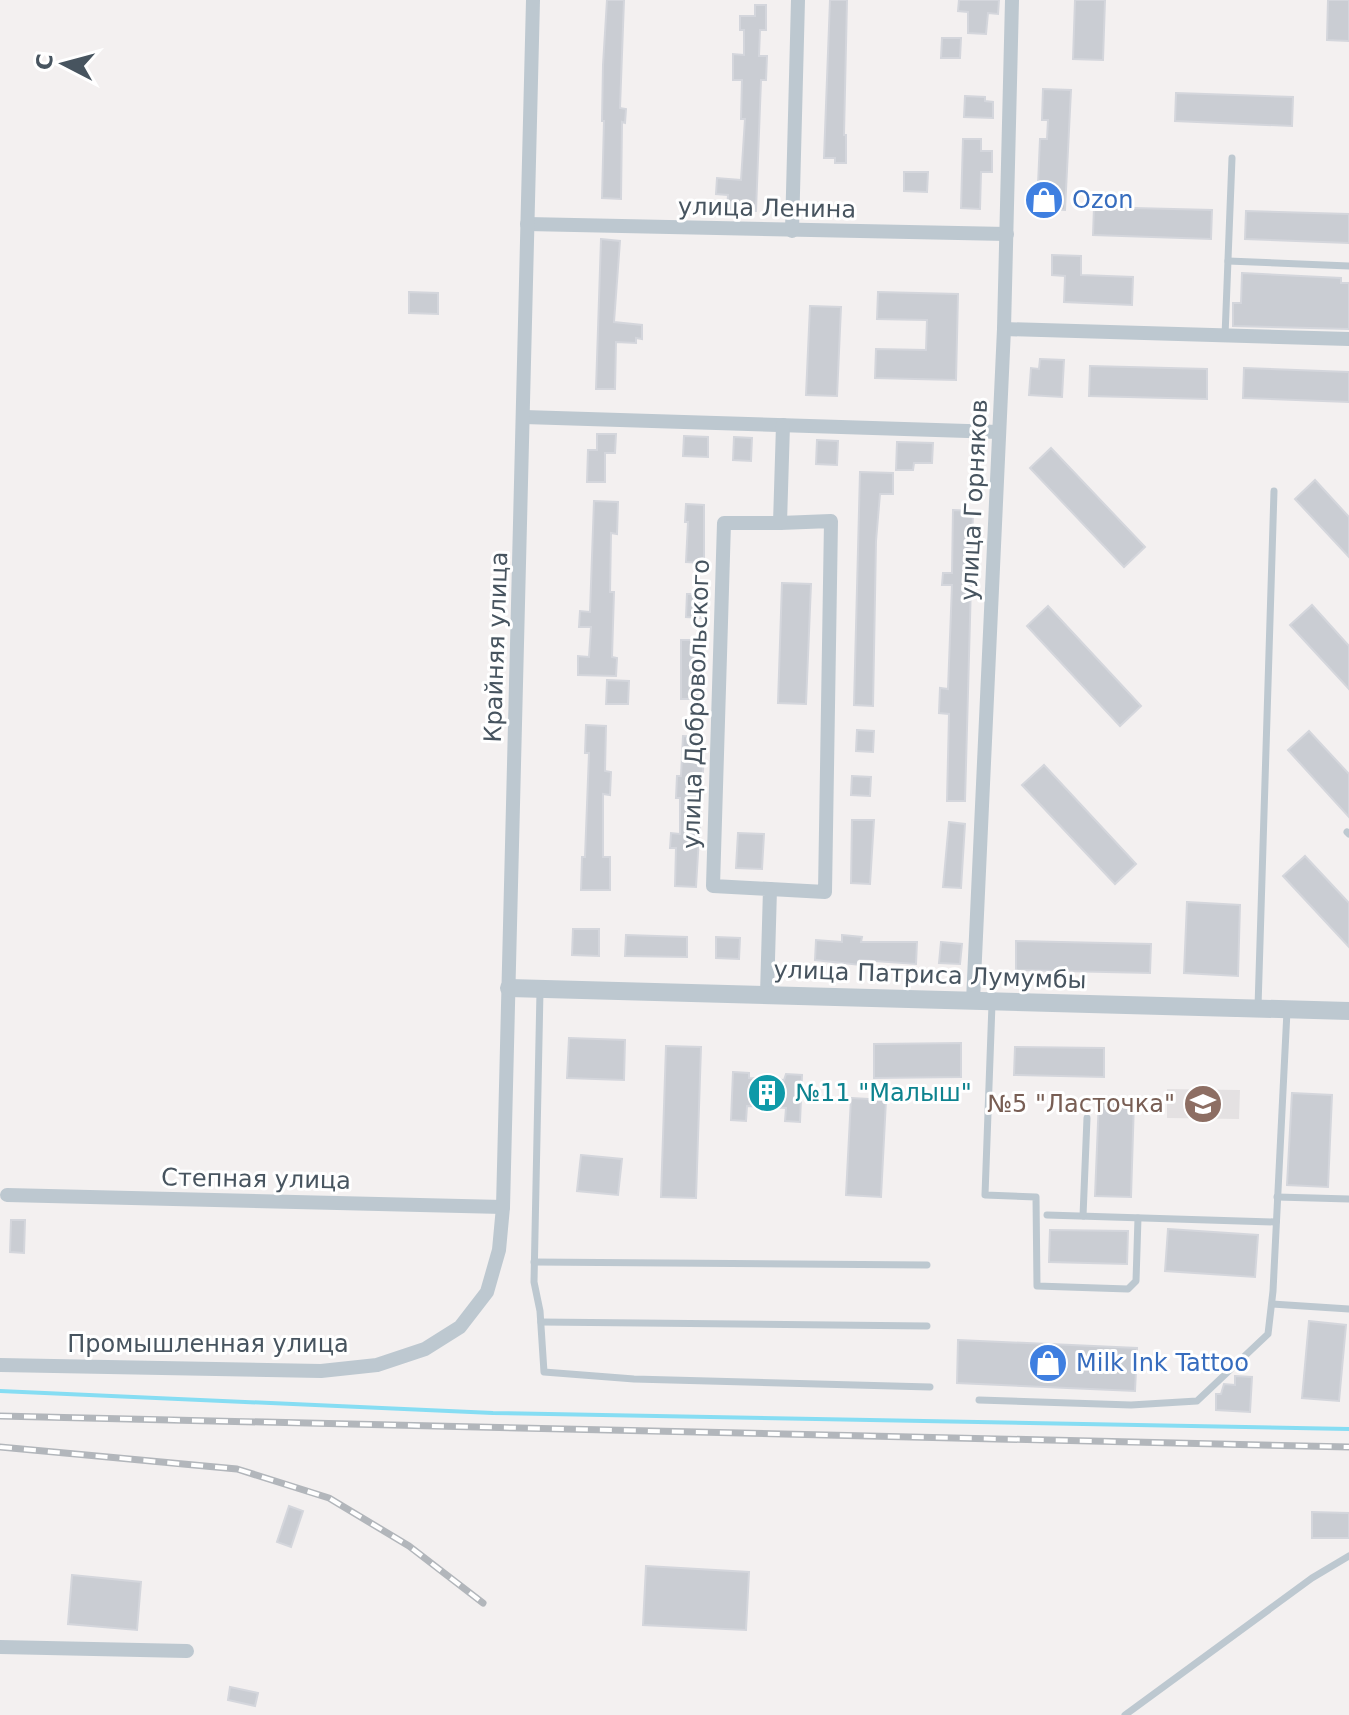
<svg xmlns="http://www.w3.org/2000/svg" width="1349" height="1715" font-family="'DejaVu Sans',sans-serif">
<rect width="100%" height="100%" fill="#f3f0f0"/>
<polygon fill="#e4e1e2" points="1167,1089 1240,1090 1239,1119 1167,1118"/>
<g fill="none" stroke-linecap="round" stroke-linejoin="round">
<polyline stroke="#86ddf3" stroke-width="4" points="0,1391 493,1413 1349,1429"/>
</g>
<g fill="#cacdd3" stroke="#d4d6dc" stroke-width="2">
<polygon points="607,0 624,0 620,108 626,109 625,123 622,122 621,199 602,198 604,121 602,121 603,65"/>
<polygon points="830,0 847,0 844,135 846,135 846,163 835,163 835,158 824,158"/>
<polygon points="959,0 999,0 998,14 988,13 986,34 968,33 968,12 958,11"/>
<polygon points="1075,0 1105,0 1103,60 1073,59"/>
<polygon points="1328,0 1349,0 1349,41 1327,40"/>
<polygon points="755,5 766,5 766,30 760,30 759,56 767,56 766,80 761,80 756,211 727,210 728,195 716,194 717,178 741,180 745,119 741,119 742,80 733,80 733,54 744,55 744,30 740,30 740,16 755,16"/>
<polygon points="942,38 961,38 960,58 941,58"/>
<polygon points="1043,89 1071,90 1065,210 1037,208 1040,139 1047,139 1048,120 1042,120"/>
<polygon points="1176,93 1293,97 1292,126 1175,121"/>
<polygon points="965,96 985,97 985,101 993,102 993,118 964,117"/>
<polygon points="963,139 981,139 981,151 992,151 992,172 981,172 980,209 961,208"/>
<polygon points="904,172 928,172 927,192 904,191"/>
<polygon points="1094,207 1212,210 1211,239 1093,235"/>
<polygon points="1246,211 1349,214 1349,243 1245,239"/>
<polygon points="601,239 620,241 614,322 642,325 642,339 636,338 636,343 616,342 615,389 596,389"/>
<polygon points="1052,255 1081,256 1081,275 1133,277 1132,305 1064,302 1065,276 1052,275"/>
<polygon points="1242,273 1341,278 1341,283 1349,283 1349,329 1233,326 1233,303 1241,303"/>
<polygon points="409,292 438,293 438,314 409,313"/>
<polygon points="878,292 958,294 956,380 875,378 876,349 926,350 927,320 877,319"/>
<polygon points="810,306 841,307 837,396 806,395"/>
<polygon points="1040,359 1064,360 1062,397 1029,395 1031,368 1039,369"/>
<polygon points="1090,366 1207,369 1207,399 1089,396"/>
<polygon points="1244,368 1349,372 1349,402 1243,398"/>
<polygon points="597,434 616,434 615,453 605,453 605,482 587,482 588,450 597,450"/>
<polygon points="684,436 708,437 708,457 683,456"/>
<polygon points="734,437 752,438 751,461 733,460"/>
<polygon points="817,440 838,441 837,465 816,464"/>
<polygon points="897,442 933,443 932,463 914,463 913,470 896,470"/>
<polygon points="1051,448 1145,547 1124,567 1030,468"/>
<polygon points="860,472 893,473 893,494 880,494 876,541 873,706 854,705"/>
<polygon points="1315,480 1349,517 1349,557 1295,499"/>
<polygon points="594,501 618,502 617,534 611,533 610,592 614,592 612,657 617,658 616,676 578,675 578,656 589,657 591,627 579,627 580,611 590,612"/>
<polygon points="686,504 704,505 704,563 686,562 688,522 685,522"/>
<polygon points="953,510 973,511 965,801 947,801 949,714 939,713 940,688 948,689 952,585 942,585 943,573 952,573"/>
<polygon points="782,583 811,584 806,704 778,703"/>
<polygon points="687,594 703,594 702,618 686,617"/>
<polygon points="1312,605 1349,646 1349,689 1290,625"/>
<polygon points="1048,606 1141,706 1120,726 1027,626"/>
<polygon points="681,640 701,640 699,699 681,699"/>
<polygon points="607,680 629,681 628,704 606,704"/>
<polygon points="586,725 606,726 605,771 611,772 610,795 603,794 603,857 610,857 610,890 581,890 582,857 585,857 589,753 585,753"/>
<polygon points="857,730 874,731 873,752 856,751"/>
<polygon points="1309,731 1349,774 1349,817 1288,750"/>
<polygon points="683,736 701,737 700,753 704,754 696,887 675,886 676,848 670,848 671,833 680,834 680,798 676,798 677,776 681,776"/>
<polygon points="1044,765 1136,864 1115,884 1022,785"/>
<polygon points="852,776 871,777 870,796 851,795"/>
<polygon points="852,820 874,820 870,884 851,883"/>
<polygon points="949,822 965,824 961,888 943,887"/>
<polygon points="738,833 764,834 762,869 736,868"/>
<polygon points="1305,856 1349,903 1349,947 1283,876"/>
<polygon points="1187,902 1240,905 1238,976 1184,973"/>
<polygon points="573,929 599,929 599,956 572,955"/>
<polygon points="626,935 687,937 687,957 625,956"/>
<polygon points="842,935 862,937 861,942 917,942 916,964 860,960 860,965 815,960 816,940 842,942"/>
<polygon points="716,937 740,938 739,959 716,958"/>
<polygon points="1016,941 1151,944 1150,973 1016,970"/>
<polygon points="941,942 962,944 960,964 939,963"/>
<polygon points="569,1038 625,1040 624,1080 567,1078"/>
<polygon points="961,1043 961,1077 874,1078 874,1044"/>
<polygon points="666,1046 701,1047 696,1198 661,1197"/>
<polygon points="1015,1047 1104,1048 1104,1077 1014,1075"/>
<polygon points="733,1072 749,1073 749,1078 784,1080 786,1074 802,1075 800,1122 785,1121 786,1108 747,1106 746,1121 731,1120"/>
<polygon points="1292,1093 1332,1095 1328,1187 1287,1185"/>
<polygon points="851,1098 886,1100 881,1197 846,1195"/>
<polygon points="1099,1099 1134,1101 1131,1197 1095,1196"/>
<polygon points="581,1155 622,1159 618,1195 577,1191"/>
<polygon points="11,1220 25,1220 24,1253 10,1252"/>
<polygon points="1168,1229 1258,1235 1255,1277 1165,1271"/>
<polygon points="1050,1230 1128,1231 1127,1264 1049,1262"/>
<polygon points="1309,1321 1346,1325 1339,1401 1302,1398"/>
<polygon points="958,1340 1137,1348 1135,1391 957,1383"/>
<polygon points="1235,1376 1252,1377 1250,1412 1216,1410 1216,1394 1221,1394 1224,1384 1235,1385"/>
<polygon points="289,1506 303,1511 291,1547 277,1542"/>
<polygon points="1312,1512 1349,1513 1349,1538 1312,1538"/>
<polygon points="646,1566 749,1572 746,1630 643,1625"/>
<polygon points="72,1575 141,1582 137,1630 68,1624"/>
<polygon points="230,1687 258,1693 255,1706 228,1700"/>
</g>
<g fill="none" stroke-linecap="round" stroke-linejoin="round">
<g stroke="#bdc8d0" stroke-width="7">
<polyline points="1228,261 1349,266"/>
<polyline points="1225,336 1232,158"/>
<polyline points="1347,832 1349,834"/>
<polyline points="540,991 534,1282 540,1311 544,1372 634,1379 930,1387"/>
<polyline points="992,1004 985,1195 1036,1197 1037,1286 1128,1289 1136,1281 1138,1218"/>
<polyline points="1258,1007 1274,491"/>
<polyline points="1277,1197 1349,1199"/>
<polyline points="1047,1215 1276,1222"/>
<polyline points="1083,1216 1087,1118"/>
<polyline points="534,1262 927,1265"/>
<polyline points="1272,1304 1349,1309"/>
<polyline points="541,1322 927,1326"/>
<polyline points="979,1400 1131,1405 1197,1401 1268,1334 1273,1291 1287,1011"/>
<polyline points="1125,1715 1312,1578 1349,1556"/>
</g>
<g stroke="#bdc8d0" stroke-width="14">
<polyline points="527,224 1007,234"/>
<polyline points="792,231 798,0"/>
<polyline points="1004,329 1349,339"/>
<polyline points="524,417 999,432"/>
<polyline points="770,889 825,892 831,521 780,523"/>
<polyline points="767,994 770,889 713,886 724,523 780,523 783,425"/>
<polyline points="973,1001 1004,329 1012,0"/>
<polyline points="7,1195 503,1207"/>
<polyline points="0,1365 321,1371 377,1365 425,1349 460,1327 487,1292 499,1250 503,1207 533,0"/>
<polyline points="0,1647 187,1651"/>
</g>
<polyline stroke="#bdc8d0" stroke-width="18" points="509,988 1349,1011"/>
<defs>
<g id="rail">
<polyline points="0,1416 1349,1447"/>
<polyline points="0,1447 237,1469 329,1498 409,1546 483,1603"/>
</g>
</defs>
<use href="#rail" stroke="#b2b6bb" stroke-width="7"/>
<use href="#rail" stroke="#fff" stroke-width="4" stroke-dasharray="12" stroke-linecap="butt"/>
</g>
<defs>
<symbol id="shop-disc" viewBox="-11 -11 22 22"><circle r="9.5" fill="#3f7fe0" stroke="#fff"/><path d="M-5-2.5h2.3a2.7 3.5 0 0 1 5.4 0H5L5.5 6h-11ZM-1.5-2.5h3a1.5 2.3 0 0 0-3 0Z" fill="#fff"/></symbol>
<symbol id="building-disc" viewBox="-11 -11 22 22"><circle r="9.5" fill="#0f9aa8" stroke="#fff"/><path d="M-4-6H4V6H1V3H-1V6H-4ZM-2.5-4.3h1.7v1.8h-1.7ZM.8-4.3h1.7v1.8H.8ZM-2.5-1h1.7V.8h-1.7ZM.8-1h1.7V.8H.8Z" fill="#fff"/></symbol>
<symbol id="school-disc" viewBox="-11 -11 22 22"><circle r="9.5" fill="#8d6e63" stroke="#fff"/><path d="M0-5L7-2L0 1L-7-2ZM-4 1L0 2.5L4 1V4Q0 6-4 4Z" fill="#fff"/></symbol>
</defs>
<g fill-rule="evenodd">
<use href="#shop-disc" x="1022" y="178" width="44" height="44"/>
<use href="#building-disc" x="745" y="1071" width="44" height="44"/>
<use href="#school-disc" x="1181" y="1082" width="44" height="44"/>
<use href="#shop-disc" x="1026" y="1341" width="44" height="44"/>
</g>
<g text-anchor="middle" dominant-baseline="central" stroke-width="6" stroke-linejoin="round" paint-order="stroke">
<g font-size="24" fill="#366cbe" stroke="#fff" text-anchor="start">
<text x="1072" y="200">Ozon</text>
<text x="1076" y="1363">Milk Ink Tattoo</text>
</g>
<g font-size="24" fill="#47545f" stroke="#fff">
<text transform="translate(767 208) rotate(1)">улица Ленина</text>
<text transform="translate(974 500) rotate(-87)">улица Горняков</text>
<text transform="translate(496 647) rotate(-88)">Крайняя улица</text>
<text transform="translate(696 704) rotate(-88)">улица Добровольского</text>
<text transform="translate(930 975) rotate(2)">улица Патриса Лумумбы</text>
<text transform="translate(256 1179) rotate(1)">Степная улица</text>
<text x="208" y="1344">Промышленная улица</text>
</g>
<g font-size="24" fill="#0d838f" stroke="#fff" text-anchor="start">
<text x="795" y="1093">№11 "Малыш"</text>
</g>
<g font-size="24" fill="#785e54" stroke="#fff" text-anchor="end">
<text x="1175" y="1104">№5 "Ласточка"</text>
</g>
</g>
<g transform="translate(64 64) rotate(276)" stroke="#ffffff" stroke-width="6" paint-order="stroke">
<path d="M0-6L14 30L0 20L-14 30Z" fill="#47545f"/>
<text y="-12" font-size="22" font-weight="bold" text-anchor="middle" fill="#47545f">С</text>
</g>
</svg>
